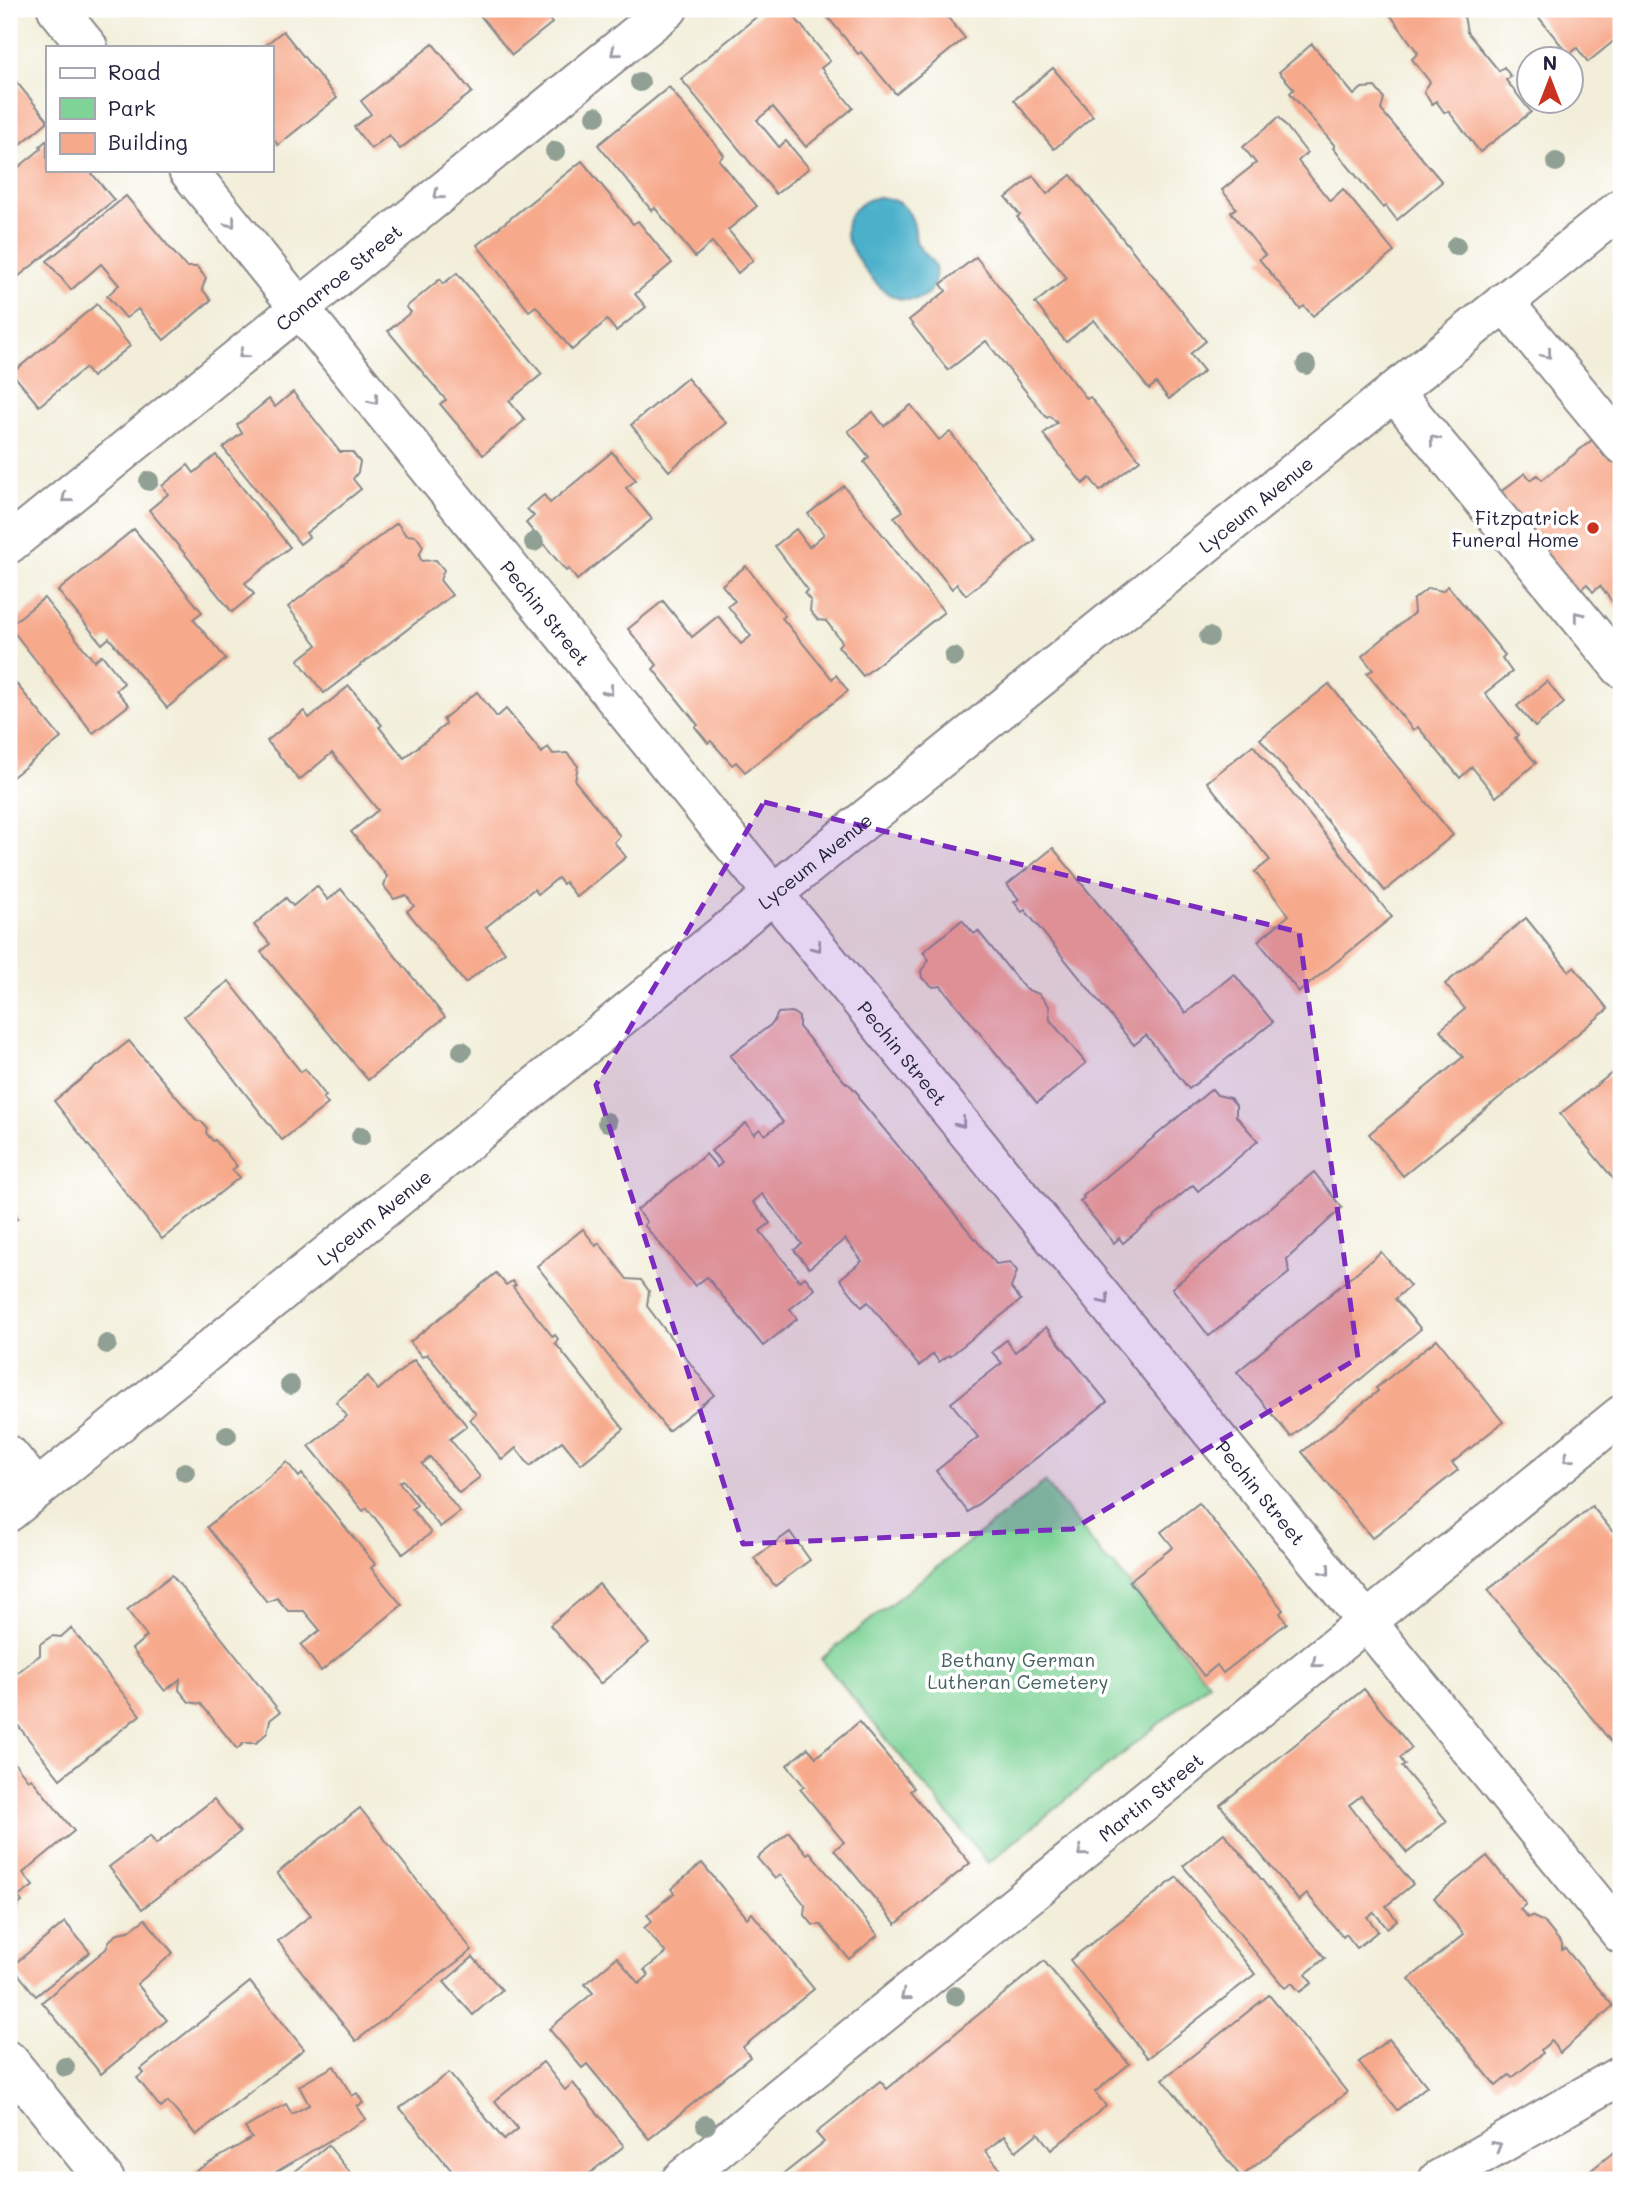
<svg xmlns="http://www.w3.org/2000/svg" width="1630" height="2189" font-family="Mali,sans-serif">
<rect width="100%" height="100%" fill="#fff"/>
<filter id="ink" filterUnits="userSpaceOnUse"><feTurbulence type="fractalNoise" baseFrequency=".0143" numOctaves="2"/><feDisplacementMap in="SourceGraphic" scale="14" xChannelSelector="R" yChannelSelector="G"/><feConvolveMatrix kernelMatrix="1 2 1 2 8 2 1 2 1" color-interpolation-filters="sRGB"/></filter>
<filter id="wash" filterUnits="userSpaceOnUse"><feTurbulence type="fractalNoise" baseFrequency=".00686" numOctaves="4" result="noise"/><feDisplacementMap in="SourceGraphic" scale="28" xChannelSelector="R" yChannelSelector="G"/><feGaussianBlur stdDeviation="1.57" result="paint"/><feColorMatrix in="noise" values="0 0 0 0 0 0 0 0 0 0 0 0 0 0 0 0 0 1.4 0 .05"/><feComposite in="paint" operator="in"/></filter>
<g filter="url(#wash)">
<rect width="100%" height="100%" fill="#f2eed9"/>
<polygon fill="#7ed396" stroke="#507a68" stroke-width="2" points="1045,1482 1107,1561 1114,1565 1209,1683 988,1863 821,1659"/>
<path fill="#4cb1cb" stroke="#376a83" stroke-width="2" d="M879 197C900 199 911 209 915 230 915 234 915 237 916 241 923 258 941 258 934 283 932 290 927 295 920 298 891 308 870 278 857 258 853 251 846 241 846 233 845 213 861 200 879 197Z"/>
<g id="blocks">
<g fill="#f7a98b">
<polygon points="475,9 541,9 552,23 512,55"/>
<polygon points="766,9 788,9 830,61 821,68 853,108 806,147 773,107 757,120 779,147 786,141 809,168 776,194 681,79"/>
<polygon points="821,9 941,9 965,38 896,94 861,52 858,54"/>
<polygon points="1386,9 1457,9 1464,16 1467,32 1499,71 1504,67 1511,77 1506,80 1531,112 1480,152 1449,112 1444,112 1436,101 1432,105 1424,91 1430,82 1412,59 1418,53"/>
<polygon points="1532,9 1621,9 1621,35 1588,62 1577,48 1569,55"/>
<polygon points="283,31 337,98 278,145 271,136 271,47 263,47"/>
<polygon points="433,44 472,92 400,149 389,135 371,149 354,127 371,114 361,101"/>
<polygon points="1312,44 1354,95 1362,88 1375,87 1384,98 1381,110 1442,182 1397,220 1386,206 1383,208 1333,148 1335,146 1290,93 1294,89 1279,72"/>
<polygon points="1053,68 1093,116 1054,149 1014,100"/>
<polygon points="9,73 47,119 47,122 9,154"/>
<polygon points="669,87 724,155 719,160 757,206 728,230 753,260 738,273 712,242 695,257 655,208 652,211 598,145"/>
<polygon points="1279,117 1307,153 1298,161 1330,201 1343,189 1394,252 1313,316 1304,306 1300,309 1259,259 1265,255 1231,212 1236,208 1222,190 1256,163 1243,147"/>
<polygon points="47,140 47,170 89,170 114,200 9,284 9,175 41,149 40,146"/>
<polygon points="582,161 633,224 638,221 672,263 635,294 646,307 616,331 607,320 572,350 536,306 529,311 477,245"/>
<polygon points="1071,175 1206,341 1190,354 1204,371 1169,399 1156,383 1149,389 1094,320 1066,342 1035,303 1067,278 1017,217 1020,215 1006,198 1033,176 1047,194"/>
<polygon points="126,196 186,267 197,267 206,278 202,289 211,300 164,340 138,309 126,318 107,296 119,285 101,264 71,290 47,261"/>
<polygon points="976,257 1087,399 1090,397 1140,460 1100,491 1090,478 1083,484 1043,434 1057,423 1050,416 1047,418 986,341 948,370 909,320 946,291 941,284"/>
<polygon points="457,273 542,374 509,401 525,420 483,455 440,404 446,400 388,331 411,312 406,307 421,295 440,279 443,284"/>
<polygon points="97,304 130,346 92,377 85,368 39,406 12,373"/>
<polygon points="687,378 726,423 669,471 631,425"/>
<polygon points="293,392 340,452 352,452 360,462 358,472 353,479 361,489 306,533 309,537 300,544 223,448 242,433 237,425 269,399 275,407"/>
<polygon points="911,405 939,440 950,432 1035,540 966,595 957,584 952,589 894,517 903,511 864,462 869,457 848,431 873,412 884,426"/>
<polygon points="1592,440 1604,456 1609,452 1621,467 1621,613 1600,586 1593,592 1587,584 1573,596 1498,494 1525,473 1531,480 1537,475 1542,480"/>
<polygon points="612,452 636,480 626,488 652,519 577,580 569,569 566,571 526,523 534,516 527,509 544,495 550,503"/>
<polygon points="216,455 290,547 245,583 254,594 232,612 149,510 168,494 162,486 188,465 194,473"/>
<polygon points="844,486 944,612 863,676 838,646 842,642 826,621 818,620 810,611 811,601 804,593 808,590 775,546 796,529 809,547 824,534 808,514"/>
<polygon points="397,523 406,535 416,536 423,546 419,556 422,561 436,560 444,570 440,580 452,595 324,693 298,660 317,645 288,607"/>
<polygon points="134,529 202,612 193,619 226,659 167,708 109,638 102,644 58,591"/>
<polygon points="746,566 785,616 782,618 832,679 836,675 848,691 745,772 736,762 732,765 711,741 708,743 695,727 698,725 653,669 657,665 628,629 663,601 692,637 718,616 741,644 751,636 728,606 735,601 722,585"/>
<polygon points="1448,586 1505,655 1502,658 1512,672 1485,693 1518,735 1515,738 1536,763 1496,797 1472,767 1460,778 1418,727 1413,730 1367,673 1373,670 1362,656 1414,613 1413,600 1428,588 1442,591"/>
<polygon points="44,598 94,661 102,655 124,683 116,690 129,705 93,733 9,626"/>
<polygon points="9,675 61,738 9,780"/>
<polygon points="1547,681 1564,703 1535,727 1517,706"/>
<polygon points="1329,684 1453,835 1385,891 1260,739"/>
<polygon points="349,686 382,725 379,727 404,758 446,724 443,719 477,692 497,717 506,709 542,753 548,747 553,754 567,753 578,766 575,781 620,836 614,842 626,857 577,897 565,882 563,884 558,878 538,894 534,889 486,927 505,952 465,983 407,911 414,906 406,895 394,899 384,886 387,876 351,832 378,810 332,753 299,780 267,741 304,711 309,718"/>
<polygon points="1253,745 1392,917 1299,992 1258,941 1289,915 1255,872 1270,860 1207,782"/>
<polygon points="1053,848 1186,1013 1234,974 1273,1022 1189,1089 1146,1035 1134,1045 1025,910 1022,912 1014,902 1019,899 1007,885"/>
<polygon points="317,886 328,900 341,889 445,1017 368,1080 261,952 270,944 254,925 286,898 293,906"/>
<polygon points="1526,918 1569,971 1574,967 1608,1009 1403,1176 1369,1134 1463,1057 1440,1030 1465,1009 1445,984"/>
<polygon points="962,920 974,934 978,931 1025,989 1039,994 1049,1006 1050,1020 1086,1063 1037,1103 941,986 933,987 922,978 921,971 929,960 923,952"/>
<polygon points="229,981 301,1072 305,1069 326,1096 323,1098 328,1104 282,1140 184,1016"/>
<polygon points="792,1012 799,1017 799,1027 845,1082 851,1086 859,1095 859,1099 996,1264 1010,1262 1017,1271 1011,1288 1021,1300 950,1356 949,1355 939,1362 933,1354 919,1366 868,1302 862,1307 840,1279 862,1261 845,1239 809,1268 794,1250 802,1244 762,1194 753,1202 770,1223 760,1231 800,1281 805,1277 815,1289 790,1309 797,1319 763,1346 707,1277 695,1286 644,1225 647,1222 637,1210 706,1154 717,1167 722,1163 711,1151 746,1123 754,1134 760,1129 765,1135 783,1122 730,1056 773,1023 778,1013"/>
<polygon points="129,1041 197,1121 201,1121 207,1128 206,1133 213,1141 215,1140 237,1166 232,1170 240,1177 162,1239 54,1101"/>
<polygon points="1612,1073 1621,1085 1621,1183 1619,1179 1616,1182 1560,1114"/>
<polygon points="1212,1089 1217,1095 1230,1098 1236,1105 1236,1116 1258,1141 1198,1191 1193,1185 1123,1243 1119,1238 1114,1243 1080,1201 1084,1198 1083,1196"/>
<polygon points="1314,1172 1342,1208 1287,1259 1289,1273 1209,1336 1172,1288"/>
<polygon points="9,1207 18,1218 9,1226"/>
<polygon points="583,1229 596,1246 599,1243 627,1279 641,1280 649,1291 647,1306 714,1395 668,1431 537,1266"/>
<polygon points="1381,1252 1410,1286 1395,1299 1421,1329 1291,1437 1237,1372"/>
<polygon points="496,1273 506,1285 512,1281 516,1285 513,1287 553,1337 555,1335 558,1339 555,1343 624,1429 581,1464 562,1441 530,1466 516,1448 502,1460 470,1419 476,1414 427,1354 422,1357 410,1342"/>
<polygon points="1046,1327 1107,1402 968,1512 936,1471 978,1437 951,1403 1002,1363 992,1352 1006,1340 1015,1352"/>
<polygon points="1437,1339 1503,1422 1452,1463 1458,1470 1372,1538 1302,1452 1378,1391 1376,1388"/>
<polygon points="414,1360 467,1426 450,1439 480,1477 459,1493 430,1457 422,1464 460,1512 440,1527 403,1480 399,1482 417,1505 412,1509 431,1533 403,1554 367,1508 363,1511 309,1446 347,1416 336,1402 368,1376 378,1390"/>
<polygon points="287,1462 299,1477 302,1474 375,1564 371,1568 402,1605 321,1671 301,1645 320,1630 304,1611 288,1611 277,1598 267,1602 207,1527"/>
<polygon points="1199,1503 1283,1610 1280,1613 1287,1623 1223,1673 1217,1665 1204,1676 1129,1581 1173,1547 1161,1532"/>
<polygon points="1592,1506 1621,1542 1621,1754 1488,1590"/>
<polygon points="790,1532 810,1560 775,1586 754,1558"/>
<polygon points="172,1575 280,1712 270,1720 267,1733 256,1743 244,1743 237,1749 201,1704 189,1702 179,1690 180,1679 165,1691 132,1649 147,1636 127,1610"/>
<polygon points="599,1584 649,1643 600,1684 550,1625"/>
<polygon points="71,1628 140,1715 60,1779 9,1714 9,1679 40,1655 40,1644 52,1636 61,1637"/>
<polygon points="1364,1689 1412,1748 1400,1758 1405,1765 1402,1767 1447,1821 1407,1853 1361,1796 1349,1805 1413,1884 1386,1906 1397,1920 1387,1928 1374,1912 1367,1917 1378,1931 1357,1948 1346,1934 1343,1937 1307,1894 1299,1901 1220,1805"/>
<polygon points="859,1722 914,1788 910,1791 970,1863 896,1924 834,1850 844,1842 800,1789 804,1786 787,1765 808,1748 816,1757"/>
<polygon points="9,1756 28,1780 31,1778 74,1831 23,1873 33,1886 18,1897 22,1902 13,1909 9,1904"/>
<polygon points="214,1799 240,1832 142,1909 109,1867 150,1836 156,1844"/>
<polygon points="360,1808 472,1950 356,2041 278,1941 311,1915 277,1873"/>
<polygon points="789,1832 807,1854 810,1852 878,1935 849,1959 821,1925 813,1925 804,1914 805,1905 781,1875 775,1879 757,1858"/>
<polygon points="1224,1833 1325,1958 1306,1974 1312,1983 1300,1992 1292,1983 1285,1988 1183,1866"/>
<polygon points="1487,1856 1526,1904 1520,1909 1528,1918 1531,1916 1544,1922 1562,1944 1562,1950 1565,1948 1613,2006 1560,2053 1551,2041 1541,2050 1543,2053 1512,2078 1509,2075 1496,2086 1409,1979 1464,1934 1434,1898"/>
<polygon points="702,1863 747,1918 752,1913 814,1989 743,2047 750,2057 649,2139 587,2064 582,2068 549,2029 593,1993 585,1984 617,1957 639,1984 649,1975 644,1970 666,1953 644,1928 652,1921 647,1915 674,1893 671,1889"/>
<polygon points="1177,1877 1255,1974 1148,2058 1070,1960"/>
<polygon points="145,1919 173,1953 137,1984 167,2020 101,2074 42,2002 106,1949 109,1941 118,1933 129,1931"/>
<polygon points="65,1922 90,1952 36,1996 12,1966"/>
<polygon points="473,1957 502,1990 473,2015 444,1982"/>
<polygon points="1044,1961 1129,2064 1095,2092 1106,2106 1051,2150 1038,2133 1016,2151 1004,2136 986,2151 1001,2170 988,2180 776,2180 824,2142 816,2133 880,2081 887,2089"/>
<polygon points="250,1982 304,2049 196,2135 168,2102 161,2108 137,2078 144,2073 141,2069"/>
<polygon points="1269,1995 1347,2092 1241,2177 1163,2079"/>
<polygon points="1389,2039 1427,2086 1397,2110 1359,2062"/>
<polygon points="543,2062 565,2090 573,2083 624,2146 581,2180 453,2180 457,2177 400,2108 449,2073 504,2140 518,2129 495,2101"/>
<polygon points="334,2066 352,2096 357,2093 363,2103 357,2106 366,2119 262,2180 188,2180 187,2176 252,2138 245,2128 286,2104 292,2114 309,2105 299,2086"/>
<polygon points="328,2145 356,2180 291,2180 288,2177"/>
<polygon points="1621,2146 1621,2180 1579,2180"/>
</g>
</g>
</g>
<g filter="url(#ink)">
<use href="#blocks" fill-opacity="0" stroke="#8a888a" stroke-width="2"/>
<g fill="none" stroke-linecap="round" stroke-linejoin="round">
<defs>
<g id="minor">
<polyline points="57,9 88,47"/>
<path id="s1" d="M188 170 723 832 1621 1934"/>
<polyline points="1504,302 1621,444"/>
<polyline points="1394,392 1621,668"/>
<path id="s2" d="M9 544 668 9"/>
<polyline points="9,1455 37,1489"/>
<path id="s3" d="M9 1512 1621 208"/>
<polyline points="9,2061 105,2180"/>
<path id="s4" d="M681 2180 782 2095 1621 1415"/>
<polyline points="1438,2180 1621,2075"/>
</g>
</defs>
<use href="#minor" stroke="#8a888a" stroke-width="42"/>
<use href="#minor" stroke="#fff" stroke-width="38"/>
</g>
<g fill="#91a094">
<circle cx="640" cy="82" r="10"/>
<circle cx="596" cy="116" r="10"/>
<circle cx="555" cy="151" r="10"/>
<circle cx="1556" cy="162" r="10"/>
<circle cx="1456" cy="246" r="10"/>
<circle cx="1306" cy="365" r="10"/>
<circle cx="149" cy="481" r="10"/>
<circle cx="534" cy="542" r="10"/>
<circle cx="1209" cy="637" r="10"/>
<circle cx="954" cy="657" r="10"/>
<circle cx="462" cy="1051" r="10"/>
<circle cx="607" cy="1122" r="10"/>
<circle cx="361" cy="1136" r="10"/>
<circle cx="107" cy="1344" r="10"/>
<circle cx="290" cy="1385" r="10"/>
<circle cx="227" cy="1435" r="10"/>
<circle cx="185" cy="1472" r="10"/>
<circle cx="955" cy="1996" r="10"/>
<circle cx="65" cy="2067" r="10"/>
<circle cx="706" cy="2125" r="10"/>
</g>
<defs><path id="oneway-chevron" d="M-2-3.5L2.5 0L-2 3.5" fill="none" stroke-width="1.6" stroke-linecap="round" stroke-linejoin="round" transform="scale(1.75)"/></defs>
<g stroke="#9c9ca7">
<use href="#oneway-chevron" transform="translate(615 52) rotate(141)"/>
<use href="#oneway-chevron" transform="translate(438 195) rotate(141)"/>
<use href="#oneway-chevron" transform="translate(231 223) rotate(51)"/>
<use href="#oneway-chevron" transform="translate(243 354) rotate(141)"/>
<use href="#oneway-chevron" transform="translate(1547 354) rotate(50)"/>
<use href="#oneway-chevron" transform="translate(374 400) rotate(51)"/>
<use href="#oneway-chevron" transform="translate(1434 440) rotate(-130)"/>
<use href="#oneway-chevron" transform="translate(66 498) rotate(141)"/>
<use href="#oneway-chevron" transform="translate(1578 616) rotate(-129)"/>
<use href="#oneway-chevron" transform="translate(609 691) rotate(51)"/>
<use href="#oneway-chevron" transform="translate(817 947) rotate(51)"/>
<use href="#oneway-chevron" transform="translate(961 1123) rotate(51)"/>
<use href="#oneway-chevron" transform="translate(1105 1300) rotate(51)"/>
<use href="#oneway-chevron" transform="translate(1568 1458) rotate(141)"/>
<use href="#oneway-chevron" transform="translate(1326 1571) rotate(51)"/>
<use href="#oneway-chevron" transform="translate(1316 1663) rotate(141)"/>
<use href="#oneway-chevron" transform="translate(1082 1852) rotate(141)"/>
<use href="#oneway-chevron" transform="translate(905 1996) rotate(141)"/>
<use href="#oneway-chevron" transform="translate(1497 2146) rotate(-30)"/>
</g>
</g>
<path fill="#7b2cbf" fill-opacity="0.2" stroke="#7b2cbf" stroke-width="5" stroke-dasharray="14 9" stroke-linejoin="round" d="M764 802 1299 932 1358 1358 1073 1529 743 1544 596 1085Z"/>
<circle fill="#c8321e" stroke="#fff" stroke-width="2.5" cx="1593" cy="528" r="7"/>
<g text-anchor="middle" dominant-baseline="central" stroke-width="7" stroke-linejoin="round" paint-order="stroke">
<g font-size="19" fill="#22223b" stroke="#fff">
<text stroke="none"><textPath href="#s2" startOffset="424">Conarroe Street</textPath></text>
<text stroke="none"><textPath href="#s3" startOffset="1603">Lyceum Avenue</textPath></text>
<text stroke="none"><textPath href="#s1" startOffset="569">Pechin Street</textPath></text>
<text stroke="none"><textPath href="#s3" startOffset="1036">Lyceum Avenue</textPath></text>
<text stroke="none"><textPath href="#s1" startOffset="1136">Pechin Street</textPath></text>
<text stroke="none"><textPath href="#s3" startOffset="469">Lyceum Avenue</textPath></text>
<text stroke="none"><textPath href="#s1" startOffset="1703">Pechin Street</textPath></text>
<text stroke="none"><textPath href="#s4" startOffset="606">Martin Street</textPath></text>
</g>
<g font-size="19" fill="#22223b" stroke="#fff" text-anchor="end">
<text x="1579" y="517">Fitzpatrick<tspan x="1579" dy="22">Funeral Home</tspan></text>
</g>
<g font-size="19" fill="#42605b" stroke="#fff">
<text x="1018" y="1659">Bethany German<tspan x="1018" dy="22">Lutheran Cemetery</tspan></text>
</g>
</g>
<rect width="1630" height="2189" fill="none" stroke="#fff" stroke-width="35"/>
<rect x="46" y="46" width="228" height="126" fill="#ffffff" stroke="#a7a7b1" stroke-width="2"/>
<rect x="60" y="68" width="35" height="10" fill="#ffffff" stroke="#a7a7b1" stroke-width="2"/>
<text x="108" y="80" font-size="21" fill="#22223b">Road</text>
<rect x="60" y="98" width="35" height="21" fill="#7ed396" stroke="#a7a7b1" stroke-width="2"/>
<text x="108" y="116" font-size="21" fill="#22223b">Park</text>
<rect x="60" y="133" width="35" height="21" fill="#f7a98b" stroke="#a7a7b1" stroke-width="2"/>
<text x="108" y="150" font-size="21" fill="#22223b">Building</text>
<g transform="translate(1550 80)"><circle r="33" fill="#ffffff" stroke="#a7a7b1" stroke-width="2"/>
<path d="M0-5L12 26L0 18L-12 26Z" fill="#c8321e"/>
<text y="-10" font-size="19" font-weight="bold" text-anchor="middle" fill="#22223b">N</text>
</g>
</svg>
